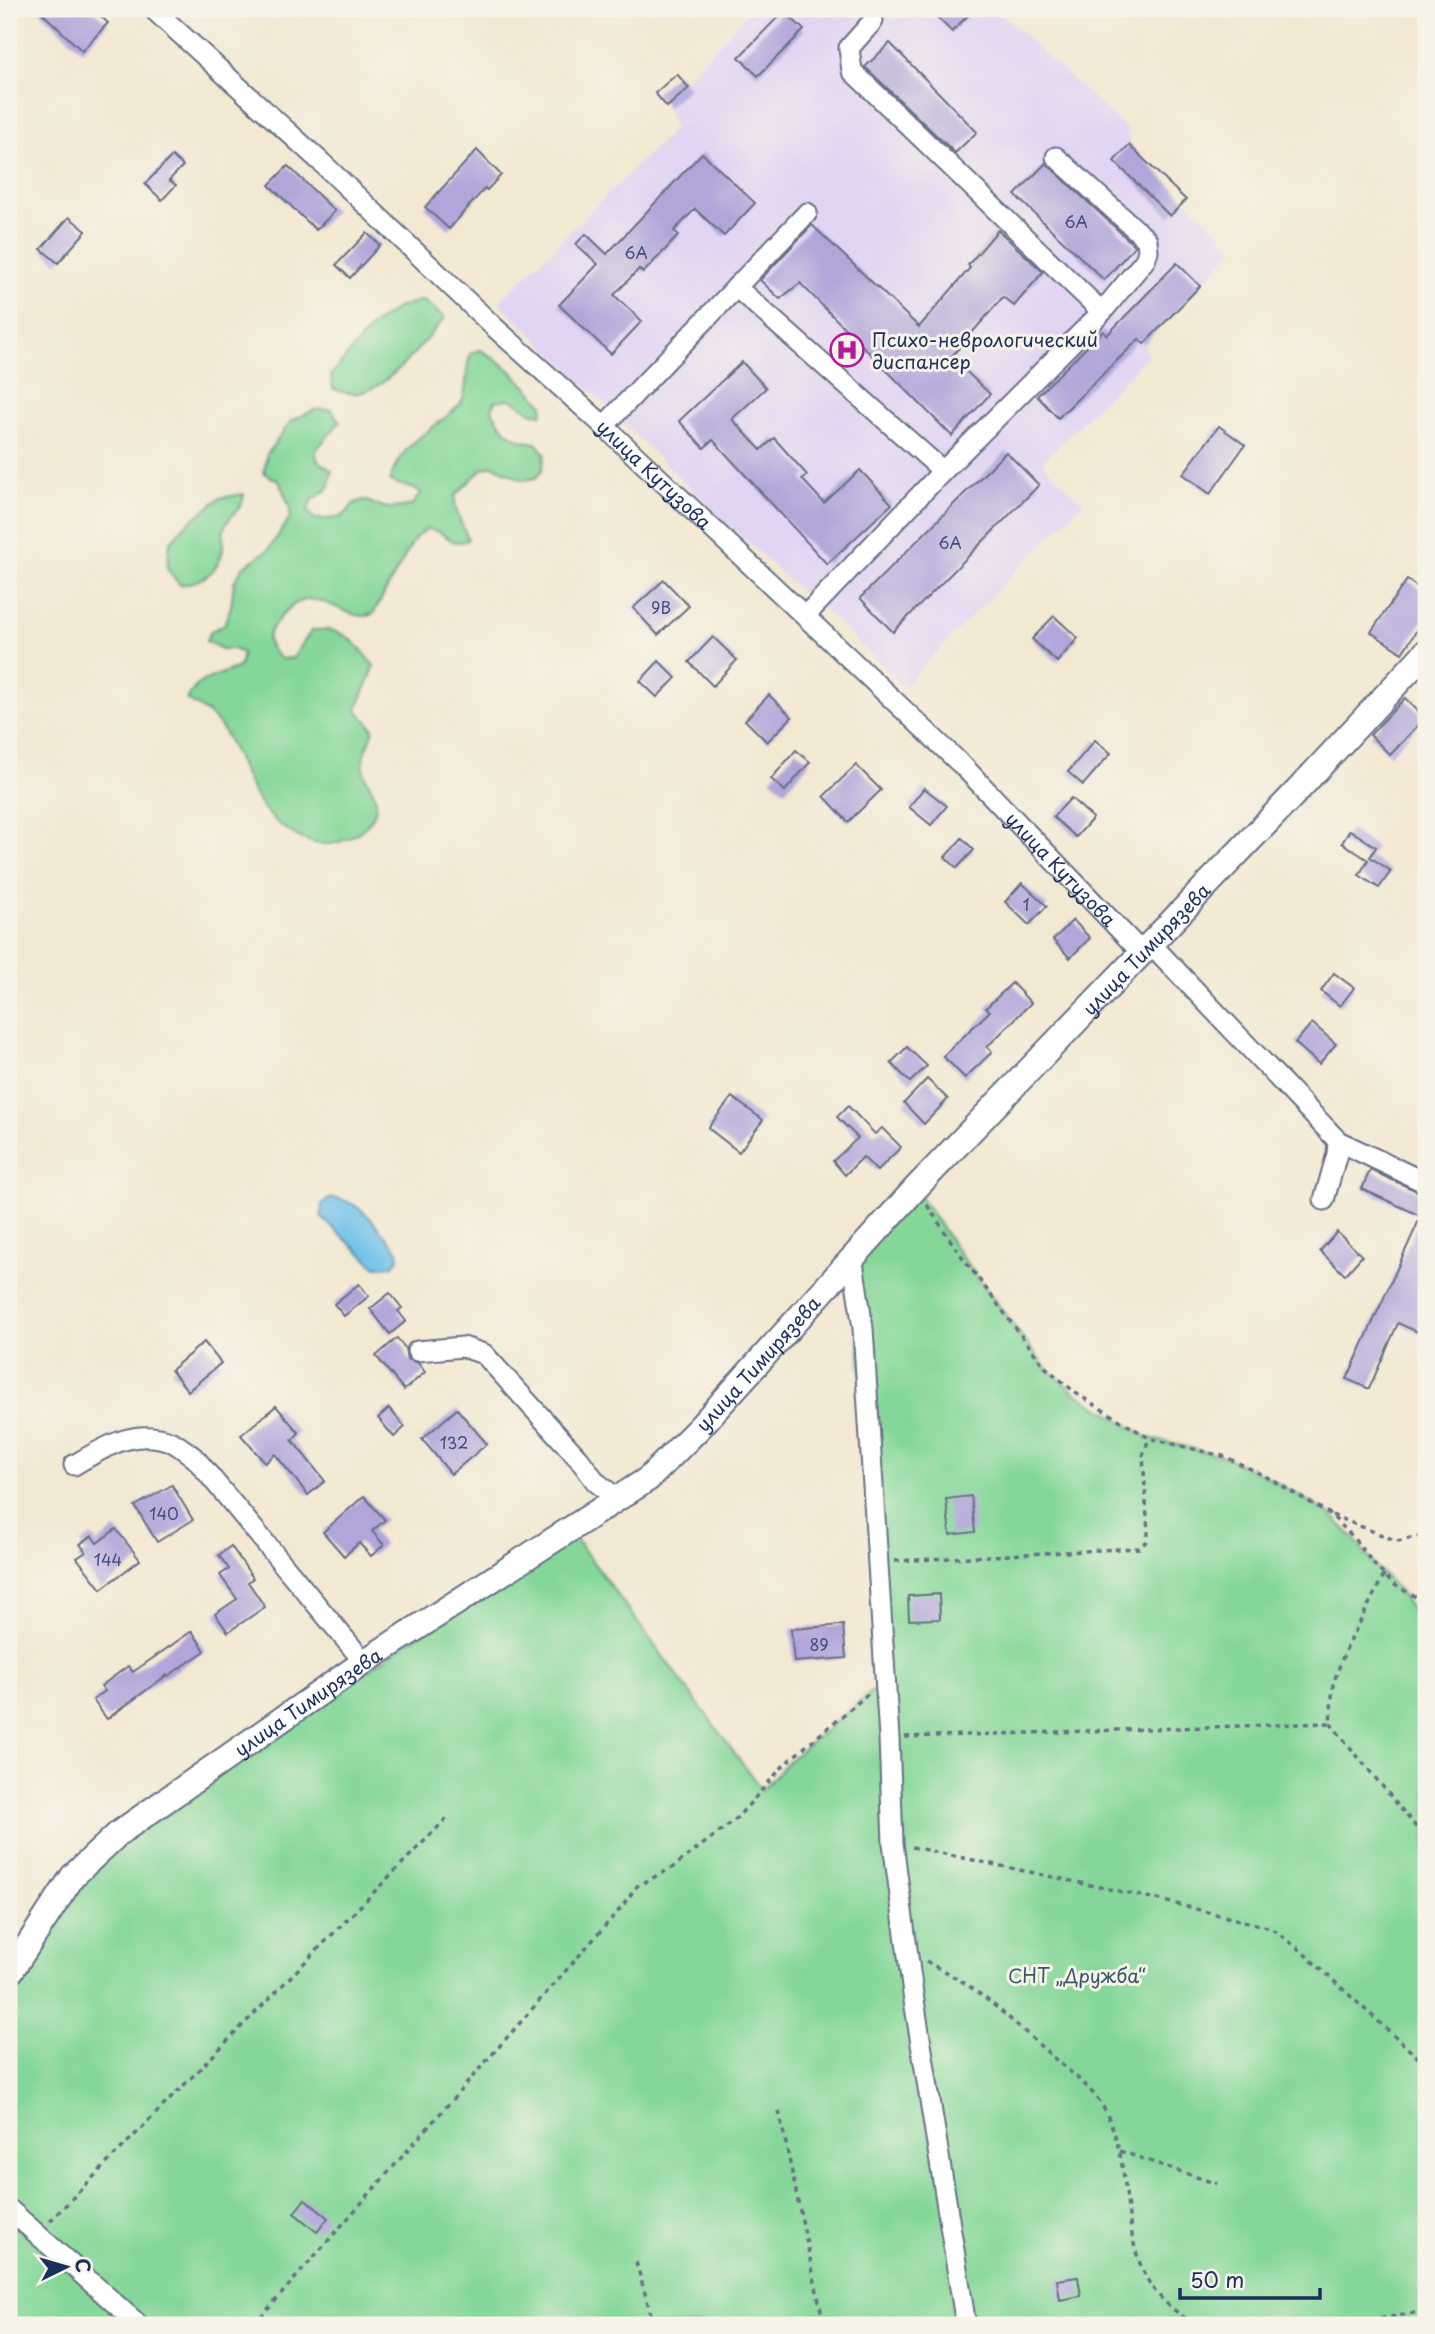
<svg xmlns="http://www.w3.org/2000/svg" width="1435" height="2334" font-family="'Playpen Sans',sans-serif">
<rect width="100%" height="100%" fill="#f7f3e8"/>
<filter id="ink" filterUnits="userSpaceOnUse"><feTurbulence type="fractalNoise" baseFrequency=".0143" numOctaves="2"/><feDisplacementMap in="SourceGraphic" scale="14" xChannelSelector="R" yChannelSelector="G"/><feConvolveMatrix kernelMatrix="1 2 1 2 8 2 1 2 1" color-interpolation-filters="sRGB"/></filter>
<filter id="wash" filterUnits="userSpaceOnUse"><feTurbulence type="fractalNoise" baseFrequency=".00686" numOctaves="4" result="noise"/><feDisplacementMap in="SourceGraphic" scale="28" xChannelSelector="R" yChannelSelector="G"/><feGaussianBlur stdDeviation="1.57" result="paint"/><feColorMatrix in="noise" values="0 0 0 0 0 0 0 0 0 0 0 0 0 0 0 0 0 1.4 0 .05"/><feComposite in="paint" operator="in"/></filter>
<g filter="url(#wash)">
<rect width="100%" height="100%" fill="#f3e8d2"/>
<polygon fill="#e2d4f3" points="751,9 996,9 1128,131 1129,145 1235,248 1144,344 1147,356 1042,463 1083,503 904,686 824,610 799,590 714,511 499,302 674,129 667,107 655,93 677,74 684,82"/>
<g fill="#84d798" stroke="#50837b" stroke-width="2">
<path d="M422 300 445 318C424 340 384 398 349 393 344 393 338 390 333 389L331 375 372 326 397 308Z"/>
<path d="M480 350C504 361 526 385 543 405L542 414 533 413 510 399 495 401 492 410C503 431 513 441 536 443L545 454 542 470 536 478 523 480 492 465 481 470 455 496C454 513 463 524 468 540 451 546 452 539 439 532 438 532 428 529 427 529L415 538 373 614C344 626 317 576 283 614 278 621 270 628 268 637 267 647 274 653 281 659L293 658 311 631C342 625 357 642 374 666 370 683 361 694 357 710L373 728C373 743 362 751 363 763 363 780 372 784 375 797 381 820 357 836 339 842 312 852 277 827 262 806 246 783 237 755 223 730 214 716 201 708 187 700 197 676 219 677 240 666L243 653 233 649H222L206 641 211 631 224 625 231 606 234 582 243 567 268 550 290 518V507L279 481 264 473 267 454 291 421 314 410 331 409 340 422 316 450 317 460 332 471 329 488 312 500 308 510 314 519C323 519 337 520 345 514 356 505 346 505 364 500 385 509 391 510 412 505L421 493C412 485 400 487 390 481 397 451 419 438 442 420 448 415 458 409 462 401 469 386 464 369 471 353Z"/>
<path d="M244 494C243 510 231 513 225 526 222 534 224 546 222 554 215 575 200 582 180 585L167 569 170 543 183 527 220 498Z"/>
<polygon points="915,1189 957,1250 1044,1366 1077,1394 1149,1438 1226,1457 1265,1476 1330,1514 1351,1535 1377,1568 1393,1584 1426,1629 1426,2325 9,2325 9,1974 73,1876 569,1530 762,1790 786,1763 886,1680 852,1256"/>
</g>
<path fill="#6fc1ea" stroke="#4578a4" stroke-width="2" d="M331 1198C361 1198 380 1231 398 1251L399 1259 392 1266 376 1267 321 1217 322 1204Z"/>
<g id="blocks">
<g fill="#b1a5da">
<polygon points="38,9 93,9 108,23 82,51"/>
<polygon points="943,9 974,9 952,32 936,16"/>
<polygon points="784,11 804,30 758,76 739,57"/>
<polygon points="890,43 977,132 955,153 865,67"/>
<polygon points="677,74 689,88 667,107 655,93"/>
<polygon points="1129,145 1186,200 1170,216 1114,161"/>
<polygon points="477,150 501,175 487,190 485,188 449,229 425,207"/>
<polygon points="702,153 755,203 724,236 695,209 674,231 679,235 643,273 639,269 614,295 642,321 611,354 559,305 598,264 576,244 586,234 607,254"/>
<polygon points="172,156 183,166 169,180 176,185 162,200 145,184"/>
<polygon points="1046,163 1135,246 1104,280 1015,195"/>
<polygon points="288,166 335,211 316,230 269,185"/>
<polygon points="69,217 86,231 58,263 41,249"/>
<polygon points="812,225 919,327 970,268 968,265 998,230 1043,272 1014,306 1003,297 951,357 990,394 952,436 800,283 780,299 760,280"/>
<polygon points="367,233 380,245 350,278 336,265"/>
<polygon points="1177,263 1200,286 1144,344 1139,339 1058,418 1037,396 1103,331 1107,335"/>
<polygon points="742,362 766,388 732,419 761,450 774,438 807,475 802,479 824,503 860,470 892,504 827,564 713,440 704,448 679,421"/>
<polygon points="1219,426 1245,445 1210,494 1183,474"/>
<polygon points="1006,452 1039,485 893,632 860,598"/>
<polygon points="664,580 689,606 658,635 633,608"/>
<polygon points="1407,580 1426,593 1426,616 1402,653 1371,632"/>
<polygon points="1054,616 1078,638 1057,662 1032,639"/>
<polygon points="713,637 737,660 713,686 689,662"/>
<polygon points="659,661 676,678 657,697 640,681"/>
<polygon points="769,695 792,717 767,742 745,720"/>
<polygon points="1405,698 1425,718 1390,755 1370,735"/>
<polygon points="1095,740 1111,753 1083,785 1068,772"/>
<polygon points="796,750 810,762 785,791 771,779"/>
<polygon points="856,765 881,790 848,822 824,796"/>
<polygon points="924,788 947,806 931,825 909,807"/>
<polygon points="1071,798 1093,818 1076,837 1053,817"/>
<polygon points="1350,830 1376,847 1370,857 1391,871 1379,888 1359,875 1368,860 1342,843"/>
<polygon points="962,838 974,850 957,868 945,857"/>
<polygon points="1022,883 1047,906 1029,925 1005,902"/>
<polygon points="1073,920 1090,938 1070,958 1053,940"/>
<polygon points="1334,973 1354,988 1340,1006 1321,991"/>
<polygon points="1012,983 1031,1003 987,1047 992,1052 965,1078 943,1056 990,1011 986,1008"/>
<polygon points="1312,1023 1336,1044 1319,1064 1295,1043"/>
<polygon points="907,1047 927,1066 910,1082 891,1063"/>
<polygon points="927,1079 948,1099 924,1124 904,1103"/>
<polygon points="732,1097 763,1120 739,1152 708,1128"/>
<polygon points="848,1106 875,1134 882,1128 901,1147 877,1171 863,1157 845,1175 833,1161 858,1138 837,1117"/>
<polygon points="1370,1170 1426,1195 1426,1336 1398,1323 1369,1389 1347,1379 1421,1216 1362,1189"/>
<polygon points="1337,1232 1362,1256 1345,1275 1320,1251"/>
<polygon points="359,1284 369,1296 344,1316 334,1304"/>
<polygon points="390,1293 402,1308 398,1311 406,1321 390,1334 370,1309"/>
<polygon points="397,1338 405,1348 407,1359 418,1363 425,1372 404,1390 376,1356"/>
<polygon points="204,1342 221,1363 188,1391 171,1370"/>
<polygon points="276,1406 299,1433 292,1440 325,1481 308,1495 275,1454 265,1463 241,1435"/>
<polygon points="389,1408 405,1427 394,1437 378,1418"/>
<polygon points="457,1409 487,1444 451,1474 422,1439"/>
<polygon points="172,1485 193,1520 157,1542 135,1506"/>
<polygon points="364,1496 385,1520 372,1531 384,1545 371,1556 359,1543 344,1556 323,1532"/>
<polygon points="971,1496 975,1532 950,1535 946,1499"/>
<polygon points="116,1529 140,1560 101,1589 77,1558 86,1552 80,1544 92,1536 97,1543"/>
<polygon points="231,1546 253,1578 248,1582 265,1607 228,1632 215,1614 237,1599 220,1575 229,1569 219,1555"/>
<polygon points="939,1594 940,1619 909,1620 908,1596"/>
<polygon points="843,1625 846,1658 794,1662 791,1629"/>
<polygon points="192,1631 205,1651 168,1676 167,1675 107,1719 93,1700 105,1691 101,1686 128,1666 133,1672"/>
<polygon points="305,2199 328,2218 317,2232 294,2213"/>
<polygon points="1078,2277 1081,2296 1060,2300 1057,2280"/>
</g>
</g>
</g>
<g filter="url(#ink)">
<use href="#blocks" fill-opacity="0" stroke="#677087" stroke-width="2"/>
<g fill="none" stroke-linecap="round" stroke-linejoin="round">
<defs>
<g id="minor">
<path id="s1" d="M153 9 321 162 493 326 604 426 964 767 1142 953"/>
<polyline points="873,21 849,48 852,71 1102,312"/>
<polyline points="736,287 943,471"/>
<polyline points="604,426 807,213"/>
<polyline points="805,616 943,471 1102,312 1145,260 1148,251 1147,240 1056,157"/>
<polyline points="1150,943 1338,1141 1337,1154 1324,1200"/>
<polyline points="1338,1141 1426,1183"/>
<polyline points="852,1256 863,1328 889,1738 893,1843 913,1994 966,2325"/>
<polyline points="417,1351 463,1347 484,1354 579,1459 596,1482 618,1499"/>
<path d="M74 1465C105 1447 135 1427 172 1442 180 1446 188 1453 195 1458L364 1662"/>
<polyline points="9,2209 139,2325"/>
</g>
<g id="major">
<path id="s2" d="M9 1974 73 1876 119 1833 364 1662 648 1479 699 1428 915 1189 1298 790 1426 652"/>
</g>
</defs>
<use href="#minor" stroke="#677087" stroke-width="23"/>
<use href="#major" stroke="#677087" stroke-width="28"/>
<g stroke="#677087" stroke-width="3.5" stroke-dasharray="5 5" stroke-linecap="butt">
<polyline points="927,1205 957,1250 1044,1366 1077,1394 1149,1438 1226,1457 1265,1476 1330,1514 1351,1535 1377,1568 1393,1584 1426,1603"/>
<polyline points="1332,1515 1397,1541 1420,1536 1426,1531"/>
<polyline points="895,1561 1139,1548 1147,1541 1148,1533 1143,1456 1149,1438"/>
<polyline points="1384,1575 1345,1651 1333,1684 1330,1723 1426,1839"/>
<polyline points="905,1737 1330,1723"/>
<polyline points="912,1847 1156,1899 1271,1928 1299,1949 1426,2065"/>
<path d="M926 1961C943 1971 962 1980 977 1992 1004 2012 1029 2036 1054 2058 1071 2073 1092 2088 1103 2107 1135 2163 1118 2237 1152 2287 1163 2303 1180 2315 1196 2325"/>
<polyline points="779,2111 824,2325"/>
<polyline points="1120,2151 1217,2184"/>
<polyline points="50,2221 449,1816"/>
<polyline points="636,2262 654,2325"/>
<polyline points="254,2325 621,1908 637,1886 672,1868 735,1820 786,1763 868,1694"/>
<polyline points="1341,2325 1426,2311"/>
</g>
<use href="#minor" stroke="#fff" stroke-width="19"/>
<use href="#major" stroke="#fff" stroke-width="24"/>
</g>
</g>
<defs>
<symbol id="hospital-ring" viewBox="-11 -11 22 22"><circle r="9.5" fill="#f7f3e8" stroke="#b5179e" stroke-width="1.5"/><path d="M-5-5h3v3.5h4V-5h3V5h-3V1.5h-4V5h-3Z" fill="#b5179e"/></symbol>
</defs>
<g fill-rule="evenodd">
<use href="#hospital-ring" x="828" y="331" width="38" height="38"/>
</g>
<g text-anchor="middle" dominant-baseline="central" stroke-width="6" stroke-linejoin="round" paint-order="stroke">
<g font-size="16" fill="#404c7d">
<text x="1076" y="221">6А</text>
<text x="636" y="252">6А</text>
<text x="950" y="542">6А</text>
<text x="661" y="607">9В</text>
<text x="1026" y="904">1</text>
<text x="454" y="1442">132</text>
<text x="164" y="1513">140</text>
<text x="108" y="1559">144</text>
<text x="819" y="1644">89</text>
</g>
<g font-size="19" fill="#1b2f5e" stroke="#f7f3e8" text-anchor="start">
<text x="872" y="339">Психо-неврологический<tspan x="872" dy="22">диспансер</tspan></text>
</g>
<g font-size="19" fill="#1b2f5e" stroke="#f7f3e8">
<text stroke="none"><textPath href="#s1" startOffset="684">улица Кутузова</textPath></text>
<text stroke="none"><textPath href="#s1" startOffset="1251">улица Кутузова</textPath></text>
<text stroke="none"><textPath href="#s2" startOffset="1544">улица Тимирязева</textPath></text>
<text stroke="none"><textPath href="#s2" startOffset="976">улица Тимирязева</textPath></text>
<text stroke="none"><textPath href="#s2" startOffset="410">улица Тимирязева</textPath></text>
</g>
<g font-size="19" fill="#35596c" stroke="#f7f3e8">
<text x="1077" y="1975">СНТ „Дружба“</text>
</g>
</g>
<rect width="1435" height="2334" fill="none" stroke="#f7f3e8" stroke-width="35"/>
<g transform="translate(66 2267) rotate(85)" stroke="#f7f3e8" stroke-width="5" paint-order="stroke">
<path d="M0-5L12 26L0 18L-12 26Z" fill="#1b2f5e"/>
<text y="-10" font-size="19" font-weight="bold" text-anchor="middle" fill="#1b2f5e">С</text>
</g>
<path d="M1180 2288v10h140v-10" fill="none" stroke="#1b2f5e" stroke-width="3.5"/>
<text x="1190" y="2288" font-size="21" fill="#1b2f5e" stroke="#f7f3e8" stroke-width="5" paint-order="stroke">50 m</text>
</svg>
